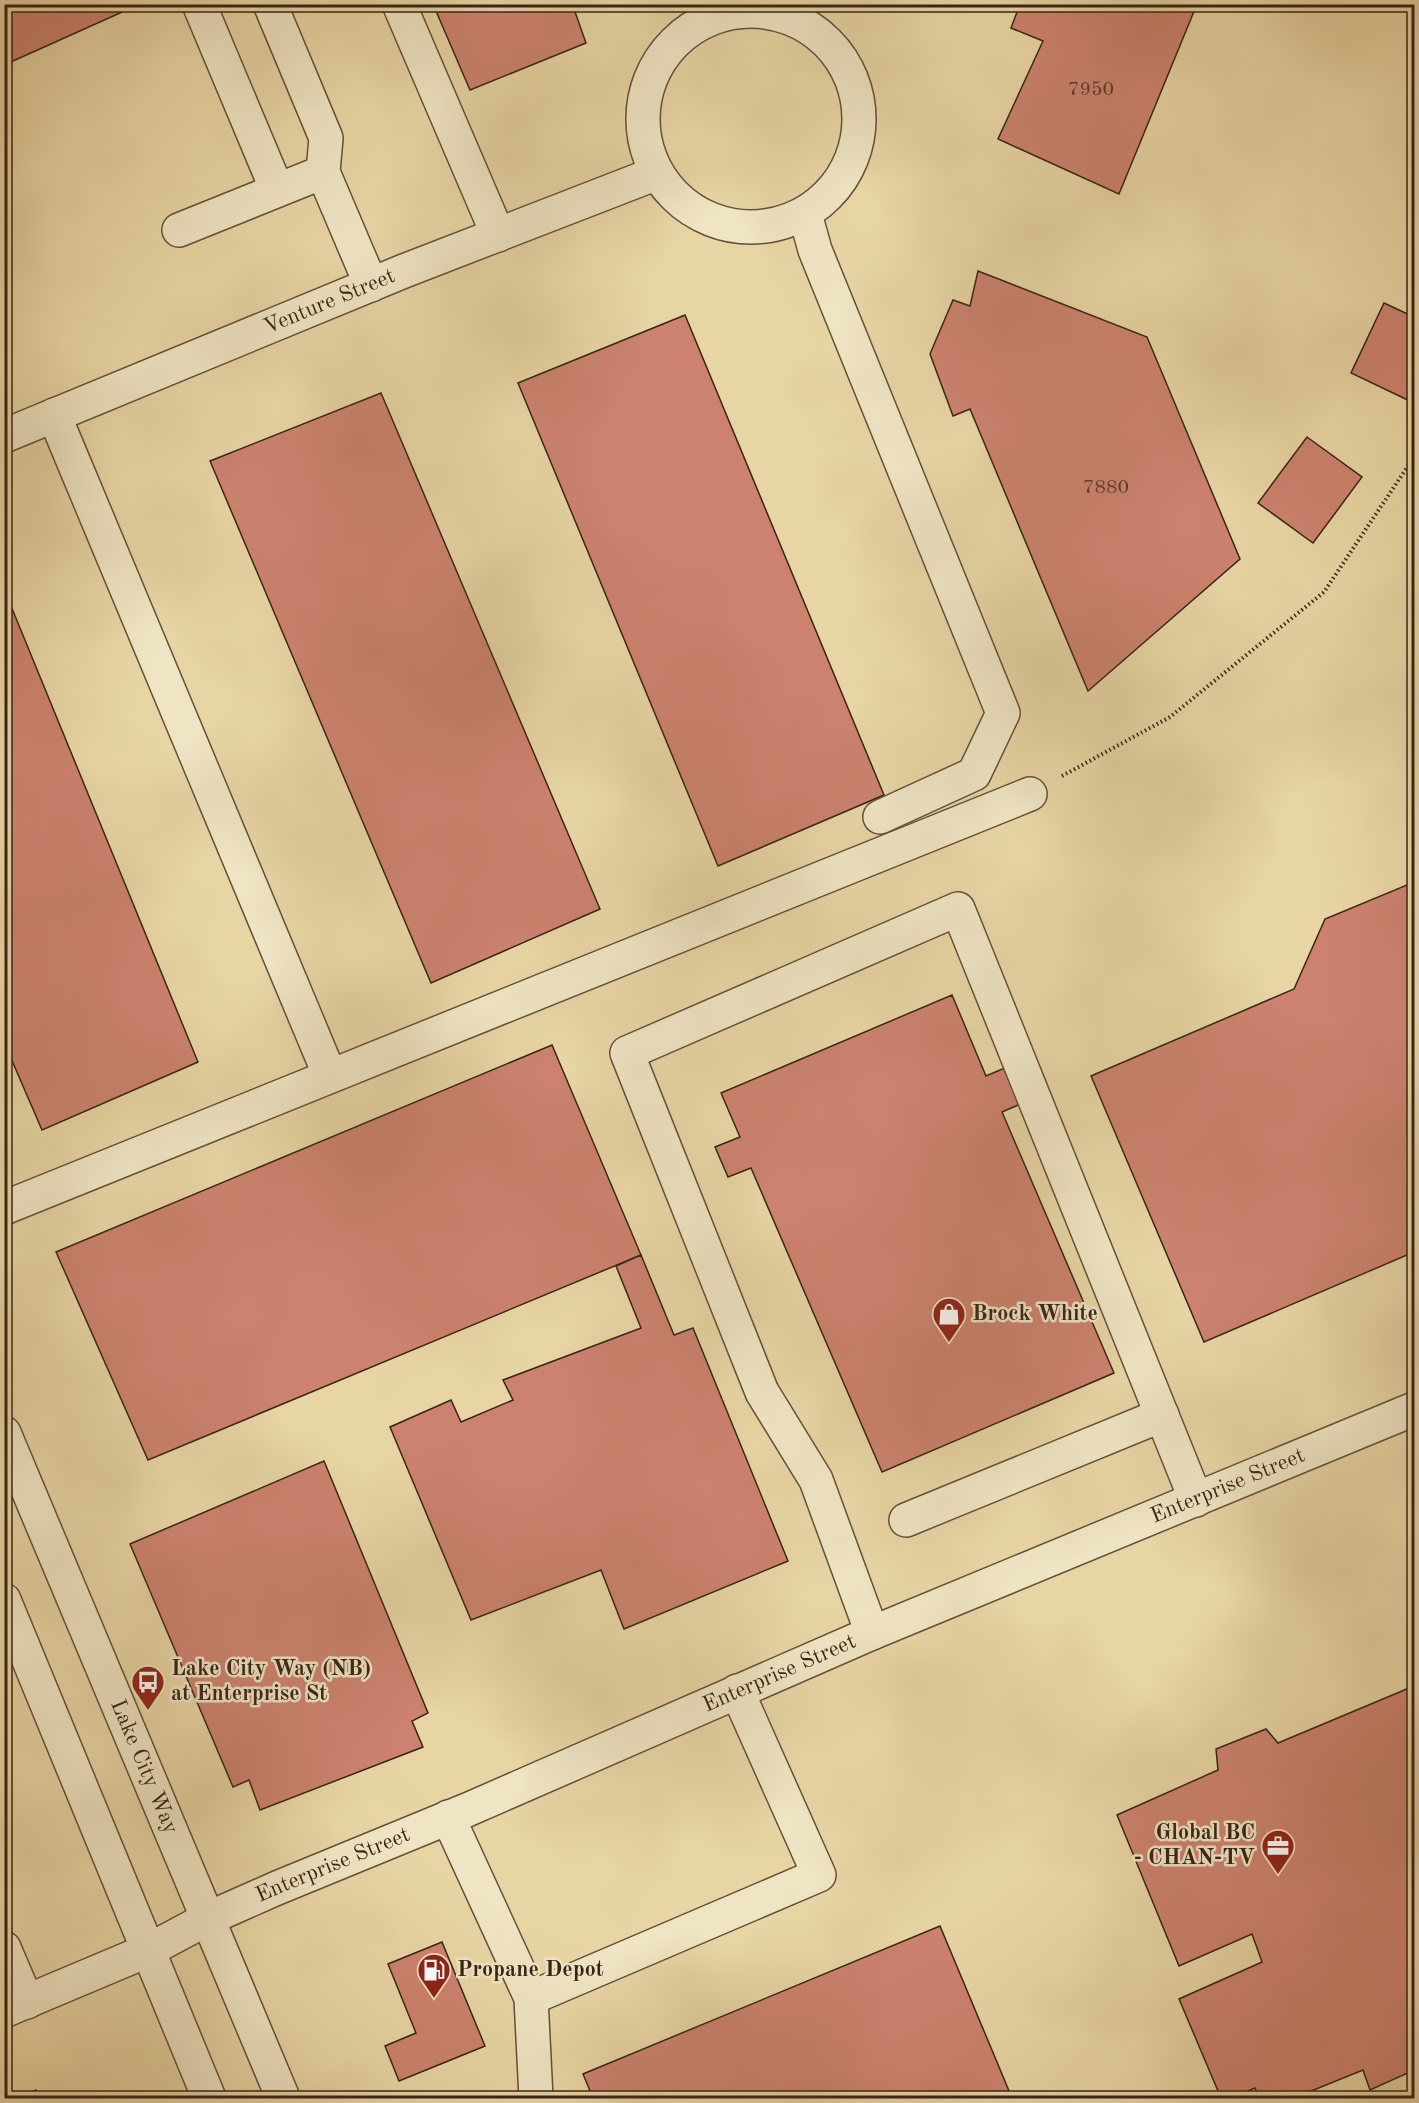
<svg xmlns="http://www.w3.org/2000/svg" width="1419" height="2103" font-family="'Old Standard TT',serif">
<rect width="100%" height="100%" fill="#e7d5a3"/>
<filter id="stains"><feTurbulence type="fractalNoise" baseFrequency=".00333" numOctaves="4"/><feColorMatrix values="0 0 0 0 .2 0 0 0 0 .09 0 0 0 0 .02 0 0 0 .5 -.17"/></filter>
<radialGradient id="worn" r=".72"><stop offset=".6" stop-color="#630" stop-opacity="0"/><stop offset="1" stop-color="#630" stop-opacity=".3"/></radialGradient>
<g fill="#cc826f" stroke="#382418" stroke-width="1.5">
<polygon points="4,4 140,4 4,65"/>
<polygon points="433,4 584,4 574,9 586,43 470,90"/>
<polygon points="1020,4 1197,4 1119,194 998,139 1043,41 1011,28"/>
<polygon points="978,271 1147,337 1240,559 1088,691 970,409 953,416 930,354 953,300 970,306"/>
<polygon points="1384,303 1414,317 1414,403 1351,373"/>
<polygon points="685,315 884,795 718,866 518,383"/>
<polygon points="381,393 600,909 431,983 210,461"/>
<polygon points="1307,437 1362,477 1313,543 1258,503"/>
<polygon points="4,589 198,1062 42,1130 4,1042"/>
<polygon points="1414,882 1414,1252 1204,1342 1091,1076 1294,989 1325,919"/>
<polygon points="952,995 986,1076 1014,1064 1030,1100 1002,1112 1114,1373 882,1472 751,1168 728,1177 715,1147 740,1137 721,1093"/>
<polygon points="552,1045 641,1255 148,1460 56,1252"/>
<polygon points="641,1255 674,1335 693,1328 788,1561 624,1629 601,1570 471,1620 390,1427 451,1400 461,1422 513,1400 503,1380 641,1328 616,1266"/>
<polygon points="324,1461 428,1713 412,1721 423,1747 260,1810 249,1780 233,1787 130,1544"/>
<polygon points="1414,1686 1414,2077 1412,2071 1370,2090 1363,2070 1294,2098 1259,2098 1255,2088 1231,2098 1221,2098 1179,1999 1262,1962 1252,1934 1179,1966 1117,1815 1218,1770 1216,1749 1266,1729 1278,1743"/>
<polygon points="940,1926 1012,2098 593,2098 583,2074"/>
<polygon points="442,1942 485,2046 399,2081 385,2046 416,2033 388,1964"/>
<polygon points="36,2090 40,2098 17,2098"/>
</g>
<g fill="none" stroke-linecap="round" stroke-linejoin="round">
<defs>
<g id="minor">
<polyline points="199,4 277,190"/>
<polyline points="270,4 326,138 323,172 371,285"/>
<polyline points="399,4 498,235"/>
<circle cx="751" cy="119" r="108"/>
<polyline points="805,214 815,250 1003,713 974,774 880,817"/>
<polyline points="179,230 323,172"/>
<polyline points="54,415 330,1076"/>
<path id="s1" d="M4 436 404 271 657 173"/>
<polyline points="4,1208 1030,794"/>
<path id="s2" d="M4 1433 283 2098"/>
<polyline points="906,1520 1162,1415"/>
<polyline points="4,1600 209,2098"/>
<polyline points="872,1633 816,1480 762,1392 627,1053 958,909 1196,1500"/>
<polyline points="448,1817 531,1998 536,2098"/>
<polyline points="4,1948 27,2002"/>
<polyline points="531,1998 819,1875 737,1691"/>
<path id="s3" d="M4 2011 149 1950 207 1919 277 1888 467 1810 872 1633 1414 1409"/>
</g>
</defs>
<use href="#minor" stroke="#64503b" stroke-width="36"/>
<polyline stroke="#382418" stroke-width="4" stroke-dasharray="1.5 3" stroke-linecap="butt" points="1062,776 1170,717 1324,592 1414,457"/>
<use href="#minor" stroke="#efe4c3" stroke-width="33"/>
</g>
<defs>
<symbol id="shop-pin" viewBox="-11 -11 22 30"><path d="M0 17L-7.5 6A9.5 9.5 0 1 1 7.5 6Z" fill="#8f2418" stroke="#efe4c3"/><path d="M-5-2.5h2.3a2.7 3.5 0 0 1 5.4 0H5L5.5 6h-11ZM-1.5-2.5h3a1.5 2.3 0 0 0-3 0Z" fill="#fff"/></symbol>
<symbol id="bus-pin" viewBox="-11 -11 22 30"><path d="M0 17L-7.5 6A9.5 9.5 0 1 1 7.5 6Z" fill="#8f2418" stroke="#efe4c3"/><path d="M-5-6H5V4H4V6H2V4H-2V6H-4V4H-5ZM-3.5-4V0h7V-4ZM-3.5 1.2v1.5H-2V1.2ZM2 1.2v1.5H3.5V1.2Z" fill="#fff"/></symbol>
<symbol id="office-pin" viewBox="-11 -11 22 30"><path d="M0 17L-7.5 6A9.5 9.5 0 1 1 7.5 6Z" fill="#8f2418" stroke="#efe4c3"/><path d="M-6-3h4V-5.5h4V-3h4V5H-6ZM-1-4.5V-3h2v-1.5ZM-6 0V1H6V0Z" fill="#fff"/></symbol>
<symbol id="fuel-pin" viewBox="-11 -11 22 30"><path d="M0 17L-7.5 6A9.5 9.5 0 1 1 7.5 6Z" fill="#8f2418" stroke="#efe4c3"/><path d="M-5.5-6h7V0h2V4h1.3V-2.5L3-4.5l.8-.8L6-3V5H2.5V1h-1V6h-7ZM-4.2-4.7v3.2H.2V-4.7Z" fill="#fff"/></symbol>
</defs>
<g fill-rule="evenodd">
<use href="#shop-pin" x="930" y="1295" width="38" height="52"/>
<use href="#bus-pin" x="129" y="1663" width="38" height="52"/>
<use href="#office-pin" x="1259" y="1827" width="38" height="52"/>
<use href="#fuel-pin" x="415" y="1951" width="38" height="52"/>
</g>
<g text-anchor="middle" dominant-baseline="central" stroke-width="5" stroke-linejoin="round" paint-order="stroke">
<g font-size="20" fill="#5d3c2e">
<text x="1091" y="90">7950</text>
<text x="1106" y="488">7880</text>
</g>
<g font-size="22" fill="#382418" stroke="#efe4c3">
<text stroke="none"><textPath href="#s1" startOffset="352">Venture Street</textPath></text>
<text stroke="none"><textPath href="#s3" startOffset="1332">Enterprise Street</textPath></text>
<text stroke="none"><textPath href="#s3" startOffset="846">Enterprise Street</textPath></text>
<text stroke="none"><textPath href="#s2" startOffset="362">Lake City Way</textPath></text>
<text stroke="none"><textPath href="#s3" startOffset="360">Enterprise Street</textPath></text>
</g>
<g font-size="22" font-weight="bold" fill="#382418" stroke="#efe4c3" text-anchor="start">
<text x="972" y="1314">Brock White</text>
<text x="171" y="1669">Lake City Way (NB)<tspan x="171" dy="25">at Enterprise St</tspan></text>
<text x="1255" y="1833" text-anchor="end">Global BC<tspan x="1255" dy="25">- CHAN-TV</tspan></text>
<text x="457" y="1970">Propane Depot</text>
</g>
</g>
<rect width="1419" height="2103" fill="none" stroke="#e7d5a3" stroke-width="24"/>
<rect x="6" y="6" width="1407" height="2091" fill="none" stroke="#382418" stroke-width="3"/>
<rect x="12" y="12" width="1395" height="2079" fill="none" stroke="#382418" stroke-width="1.5"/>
<rect width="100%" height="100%" filter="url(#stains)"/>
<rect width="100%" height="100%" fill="url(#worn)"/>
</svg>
